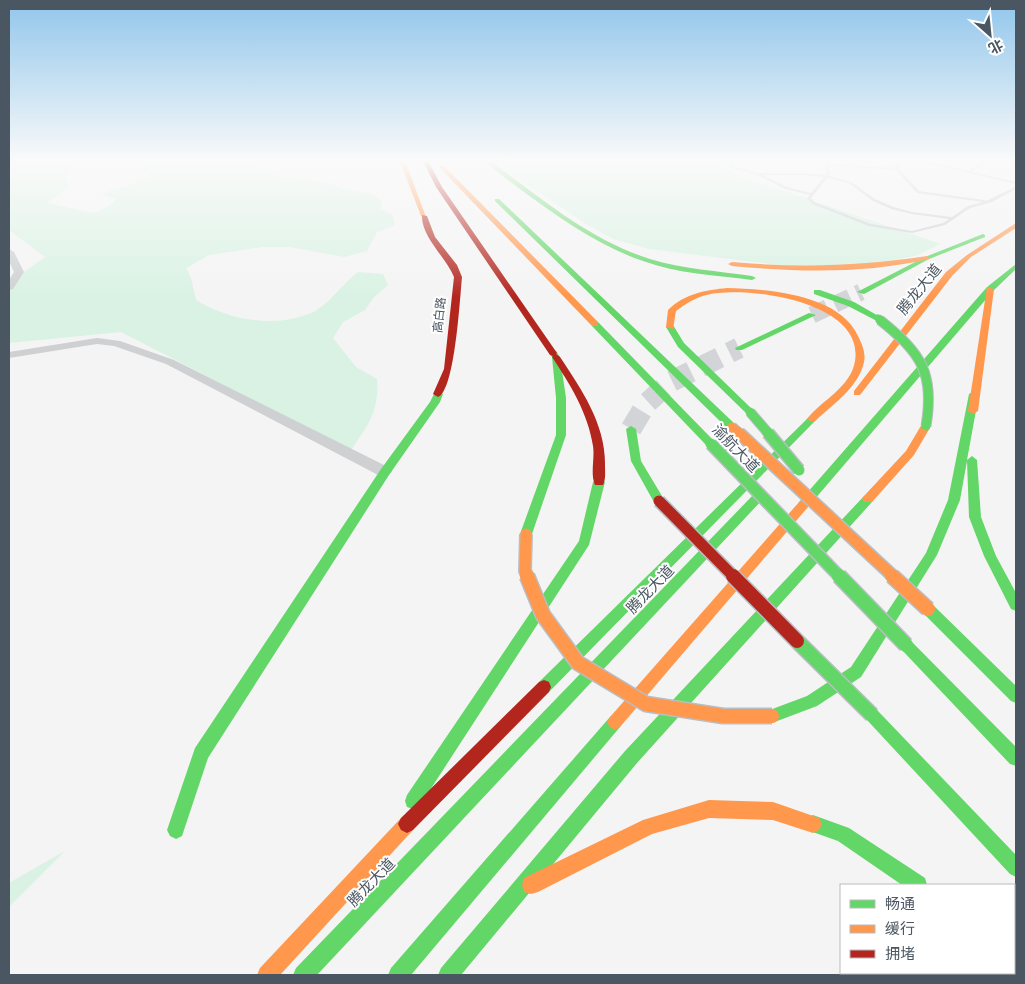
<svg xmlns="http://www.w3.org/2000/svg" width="1025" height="984" font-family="Inter,'Noto Sans SC',sans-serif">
<rect width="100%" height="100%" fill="#f4f4f4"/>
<g fill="#d9f2e3">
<path d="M133 159H248L277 175 330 183 340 188 372 194 382 201 381 209 393 215 395 225 377 232 367 251 344 257 290 247H263L209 255 186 268 191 278 196 300C229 321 279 329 315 311 332 301 342 284 358 272L383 274 388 285 374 297 365 310 343 322 333 338 356 367 377 379C379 411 369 424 351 450L121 332 9 343V283L45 257 9 230V162C27 161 62 160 79 168L66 175 68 187 47 203 94 213 109 206 117 198 101 195C117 187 134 185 149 175L141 170Z"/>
<polygon points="490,159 728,159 726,162 727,169 737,175 941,244 915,256 874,264 786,266 649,249 613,239 586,224"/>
<polygon points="65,851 9,907 9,883"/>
</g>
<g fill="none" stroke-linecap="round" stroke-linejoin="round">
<polyline stroke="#d2d4d7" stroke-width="17" stroke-dasharray="17 8" stroke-linecap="butt" points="812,315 861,292"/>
<polyline stroke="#d2d4d7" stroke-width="21" stroke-dasharray="21 11" stroke-linecap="butt" points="631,429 646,404 670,382 739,348"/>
<g fill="#ced0d2" fill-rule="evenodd">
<path d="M732 159H735L733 162 734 166 758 173H802L825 175 826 174 824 159H828V164L895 168 897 159H901L899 169 919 191 984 200 986 201 1015 187H1016V189L992 202 970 208 945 225 912 233 869 226 812 204 807 198 810 195 785 189 757 175 731 168 729 162ZM829 166 896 170 917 193 983 202 968 206 952 217 912 212 894 207 875 199 851 182 829 176 830 174ZM763 175H802L824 177 811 193 787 187ZM827 178 849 183 873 201 891 209 912 214 949 219 943 223 912 231 871 224 814 202 811 198Z"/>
<polygon points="915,159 969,171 983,160 984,162 972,172 1016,182 1016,184 908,159"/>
</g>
<g fill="#ced0d2" fill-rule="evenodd">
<polygon points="9,249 14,252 24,272 13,289 9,290 9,280 14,272 9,261"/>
<polygon points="97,338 120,341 174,360 390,468 392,472 385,477 380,476 166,364 114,346 97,344 9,358 9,352"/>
</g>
<g fill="#63d668" fill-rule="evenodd">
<path d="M482 159H488C538 196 589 240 650 259 683 269 718 271 752 276L756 278 752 280C716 275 678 274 643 261 599 246 561 219 524 192 510 181 495 171 482 159Z"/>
<polygon points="495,199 499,199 736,425 737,427 736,429 728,429 495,201"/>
<polygon points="983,234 985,235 985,237 929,259 864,294 857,292 925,257"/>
<polygon points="1016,264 1016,269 993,291 808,507 800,507 798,504 800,501 987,287"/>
<polygon points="814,290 820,290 854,302 882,318 875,320 848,306 814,294"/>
<polygon points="809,313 816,315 742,350 736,350 735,348"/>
<polygon points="592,322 598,322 715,442 716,444 715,446 707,446 592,326"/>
<polygon points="667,325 673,325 684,343 753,410 755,412 753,414 747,414 678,347 666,327"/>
<polygon points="553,350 556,351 560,357 566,398 566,435 532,534 530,537 522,537 520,534 556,435 556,398 552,357 549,353"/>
<polygon points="438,391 443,394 440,402 389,475 208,758 182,836 176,839 170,836 167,830 195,748 381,469 430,402 435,392"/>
<polygon points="974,391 979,394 967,460 972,456 977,460 981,517 996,556 1016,593 1016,611 1011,609 984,556 969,517 967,461 960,500 937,555 861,677 817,706 772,723 767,721 764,716 767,711 807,696 851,667 926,553 948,500 969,394"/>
<polygon points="812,416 817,419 815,421 549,692 544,694 539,692 537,687 539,682 809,417"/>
<polygon points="631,426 636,429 641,461 665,501 663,504 655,504 631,461 626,429"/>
<polygon points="599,478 605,482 589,545 419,807 413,809 407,807 405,801 407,795 579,541 593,482"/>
<polygon points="759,492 765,496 763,499 317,975 293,975 296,968 755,493"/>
<polygon points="868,495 872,496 874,499 872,502 637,763 461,975 438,975 441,968 625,751 864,496"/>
<polygon points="928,603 933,605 1016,686 1016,703 1011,701 923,613 921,609 923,605"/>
<polygon points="906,639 911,641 1016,747 1016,766 1010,764 901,649 899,645 901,641"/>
<polygon points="872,708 877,710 1016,855 1016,877 1010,874 867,720 864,715 867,710"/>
<polygon points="615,714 620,717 623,722 620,727 411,975 388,975 391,968 610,717"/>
<polygon points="813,815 849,828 925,878 927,885 902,885 838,841 807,830 804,824 807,818"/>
<polygon points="1014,965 1016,967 1016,975 999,975 998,973 1014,973"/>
</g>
<g fill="#ff974d" fill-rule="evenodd">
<polygon points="395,159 400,159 407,166 426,217 421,216 402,167"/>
<polygon points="440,166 444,166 598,322 598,326 592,326 440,168"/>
<polygon points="1016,223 1016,228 971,257 952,276 860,395 854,395 854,391 946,272 967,255"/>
<path d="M927 256 930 258 929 259C865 274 797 272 732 266L728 264 732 262C798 268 862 266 927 256Z"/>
<polygon points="987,287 994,289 978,411 973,414 968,411"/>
<path d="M727 288C767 289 839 294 858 336 862 344 866 353 864 362 859 387 832 405 815 421L812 422 807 419C822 400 851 387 855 361 865 301 746 285 706 295 695 298 685 304 676 311L673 329 666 327 668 310C684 294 706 290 727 288Z"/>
<polygon points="926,423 931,426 914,455 872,502 864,502 862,499 864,496 906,451 922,424"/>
<polygon points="804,500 808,501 810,504 808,507 620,727 615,730 610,727 607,722 610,717 800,501"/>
<polygon points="709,800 773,802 819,818 822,824 819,830 813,833 773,820 709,818 652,834 538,892 531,894 524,892 522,885 524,878 643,820"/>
<polygon points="407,815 413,818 416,824 413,830 280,975 257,975 260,968 401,818"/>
</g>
<g fill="#b3261e" fill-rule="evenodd">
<path d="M422 159H427L442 187 557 353 556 354 560 357C582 390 606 425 605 466 605 472 606 479 603 485H595C590 474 595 458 593 446 588 413 570 384 552 357L553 356 550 355 436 187Z"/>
<path d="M422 215 427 216 435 237 457 265 462 277C460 297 455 391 438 397L433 394 444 369 454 277C446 257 421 237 422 215Z"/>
<polygon points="544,680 549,682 551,687 549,692 413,830 407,833 401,830 398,824 401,818 539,682"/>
</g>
<defs>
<polyline id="fast-bridge-far3" points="878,318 882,321"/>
<g id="fast-bridge-far2">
<path d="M880 320C921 353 935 373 926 426"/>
<polyline points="750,412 769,434"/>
</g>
<g id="fast-bridge-far1">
<polyline points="768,433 799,470"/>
<polyline points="711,444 840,577"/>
</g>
<g id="fast-bridge">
<polyline points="839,576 906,645"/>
<polyline points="797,641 872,715"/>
</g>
<polyline id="slow-bridge-far2" points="732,427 740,434"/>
<g id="slow-bridge-far1">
<polyline points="739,433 894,577"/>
<polyline points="526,534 525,571 528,577"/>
</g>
<g id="slow-bridge">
<polyline points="527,576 543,615 578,663 646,704 723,716 772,716"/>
<polyline points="892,576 928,609"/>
</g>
<polyline id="jam-bridge-far1" points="659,501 734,577"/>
<polyline id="jam-bridge" points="733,576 797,641"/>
</defs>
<use href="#fast-bridge-far3" stroke="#b9bec3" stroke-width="9" stroke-linecap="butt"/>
<use href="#fast-bridge-far2" stroke="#b9bec3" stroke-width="11" stroke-linecap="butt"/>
<use href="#fast-bridge-far1" stroke="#b9bec3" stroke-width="14" stroke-linecap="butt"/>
<use href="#fast-bridge" stroke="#b9bec3" stroke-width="17" stroke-linecap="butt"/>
<use href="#slow-bridge-far2" stroke="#b9bec3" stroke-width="11" stroke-linecap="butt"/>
<use href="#slow-bridge-far1" stroke="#b9bec3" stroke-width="14" stroke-linecap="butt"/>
<use href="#slow-bridge" stroke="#b9bec3" stroke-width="17" stroke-linecap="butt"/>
<use href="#jam-bridge-far1" stroke="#b9bec3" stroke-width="14" stroke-linecap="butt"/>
<use href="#jam-bridge" stroke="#b9bec3" stroke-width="17" stroke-linecap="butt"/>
<use href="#fast-bridge-far3" stroke="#63d668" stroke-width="7"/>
<use href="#fast-bridge-far2" stroke="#63d668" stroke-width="9"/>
<use href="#fast-bridge-far1" stroke="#63d668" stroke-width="11"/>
<use href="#fast-bridge" stroke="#63d668" stroke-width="14"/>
<use href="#slow-bridge-far2" stroke="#ff974d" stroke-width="9"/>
<use href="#slow-bridge-far1" stroke="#ff974d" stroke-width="11"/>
<use href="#slow-bridge" stroke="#ff974d" stroke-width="14"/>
<use href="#jam-bridge-far1" stroke="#b3261e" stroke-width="11"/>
<use href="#jam-bridge" stroke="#b3261e" stroke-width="14"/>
</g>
<linearGradient id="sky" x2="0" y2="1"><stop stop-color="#91c6eb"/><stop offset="0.54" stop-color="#fafafa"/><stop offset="1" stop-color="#fafafa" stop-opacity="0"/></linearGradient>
<rect width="1025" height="297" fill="url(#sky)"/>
<g text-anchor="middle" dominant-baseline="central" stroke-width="4" stroke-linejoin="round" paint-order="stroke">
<g font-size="12" fill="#4a5661" stroke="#fff">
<text transform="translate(439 315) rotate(-84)">高白路</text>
</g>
<g font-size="15" fill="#4a5661" stroke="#fff">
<text transform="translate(919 289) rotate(-51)">腾龙大道</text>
<text transform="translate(736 448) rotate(46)">渝航大道</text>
<text transform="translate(650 589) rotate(-46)">腾龙大道</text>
<text transform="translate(371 882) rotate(-46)">腾龙大道</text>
</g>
</g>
<rect width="1025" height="984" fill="none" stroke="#4a5661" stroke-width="20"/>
<rect x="840" y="884" width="175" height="90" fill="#ffffff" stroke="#b7bbc0"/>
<rect x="850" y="900" width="25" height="8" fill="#63d668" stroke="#b7bbc0"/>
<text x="885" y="909" font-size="15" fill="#4a5661">畅通</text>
<rect x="850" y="925" width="25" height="8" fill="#ff974d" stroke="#b7bbc0"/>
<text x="885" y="934" font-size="15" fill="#4a5661">缓行</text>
<rect x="850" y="950" width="25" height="8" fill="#b3261e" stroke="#b7bbc0"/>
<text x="885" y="959" font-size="15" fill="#4a5661">拥堵</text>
<g transform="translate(990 35) rotate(153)" stroke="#ffffff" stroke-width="4" paint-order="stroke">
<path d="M0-4L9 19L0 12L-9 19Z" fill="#4a5661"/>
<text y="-8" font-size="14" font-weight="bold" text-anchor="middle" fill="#4a5661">北</text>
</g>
</svg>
